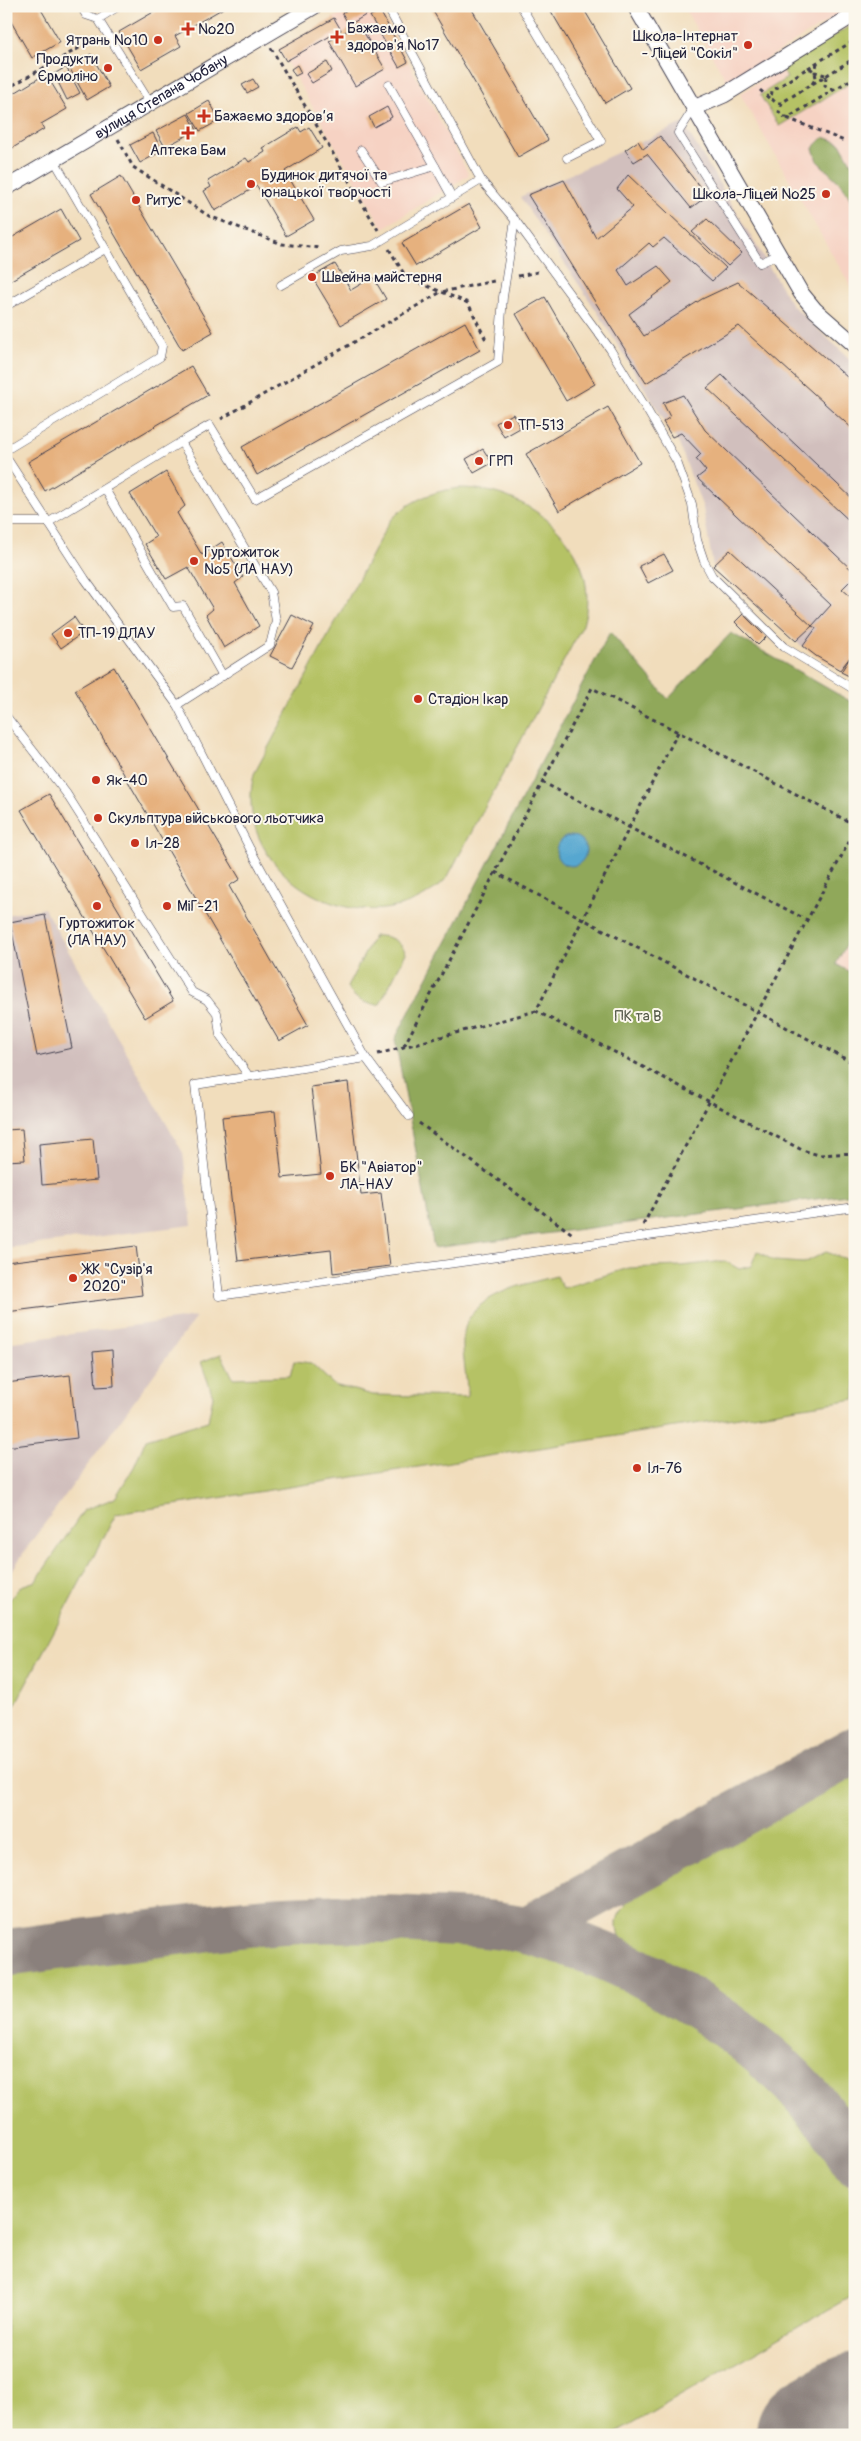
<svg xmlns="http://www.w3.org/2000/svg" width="861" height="2441" font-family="Pangolin,sans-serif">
<rect width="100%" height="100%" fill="#fbf7ec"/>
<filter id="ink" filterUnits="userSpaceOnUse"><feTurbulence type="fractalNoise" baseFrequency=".02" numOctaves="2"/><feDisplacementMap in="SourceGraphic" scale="10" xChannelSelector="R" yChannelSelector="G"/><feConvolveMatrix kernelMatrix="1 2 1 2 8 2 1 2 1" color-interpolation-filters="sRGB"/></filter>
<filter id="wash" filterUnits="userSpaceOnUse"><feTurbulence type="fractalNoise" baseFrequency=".0096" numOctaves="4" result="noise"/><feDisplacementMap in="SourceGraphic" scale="20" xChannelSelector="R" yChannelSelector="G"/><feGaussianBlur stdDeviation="1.12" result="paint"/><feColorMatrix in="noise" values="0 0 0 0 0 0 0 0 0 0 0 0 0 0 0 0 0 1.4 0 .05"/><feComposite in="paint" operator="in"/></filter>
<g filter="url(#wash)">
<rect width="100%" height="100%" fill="#f1ddbc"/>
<g fill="#f6d2c3">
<polygon points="354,6 378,6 469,175 383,228 279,49"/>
<polygon points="683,6 852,6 728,83"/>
<polygon points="855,23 855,294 740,94"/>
<polygon points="855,928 855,975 836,964"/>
</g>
<g fill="#d1bfbd">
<polygon points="683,123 792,305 855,364 855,678 800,645 713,566 703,508 679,444 598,313 520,197"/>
<polygon points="44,908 183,1153 192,1225 6,1248 6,915"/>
<polygon points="196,1317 26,1549 6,1580 6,1343"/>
</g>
<g fill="#b5c265" stroke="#6c7250">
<polygon points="855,23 855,80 779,126 760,95 787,78 781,68"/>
<path d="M460 488C530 488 605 549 583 625L447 878C371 956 228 878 254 774L389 522C408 501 432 491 460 488Z"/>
<path d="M374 936C388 935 400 940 406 953L380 1004C366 1006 354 999 347 987Z"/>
<path d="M757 1251 774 1261 804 1263 826 1252 855 1262V1399L116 1514 6 1722V1604L21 1586 36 1581 84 1510 115 1498 134 1467 146 1439 208 1421 213 1396 201 1362 221 1354 233 1378 290 1376 294 1361 311 1363 334 1385 373 1395 467 1397C468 1378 460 1350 464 1332 471 1294 525 1284 557 1276L563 1288 629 1268 681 1266 725 1261 739 1269 751 1266Z"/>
<path d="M855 1773V2123C841 2108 829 2091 815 2077 761 2020 691 1980 622 1945 611 1919 619 1910 638 1892Z"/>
<polygon points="366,1935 472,1941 557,1961 605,1979 640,1998 695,2031 736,2061 775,2096 822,2150 855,2196 855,2294 613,2435 6,2435 6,1972 260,1941"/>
</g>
<g fill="#90a85a" stroke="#59654a">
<polygon points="824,137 840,143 855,170 855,207 843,186 817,161 813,148"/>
<polygon points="610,632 668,699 731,633 855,704 855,928 836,964 855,975 855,1194 434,1248 395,1039"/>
</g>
<circle fill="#56a7d0" stroke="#3c6486" cx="571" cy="851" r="15"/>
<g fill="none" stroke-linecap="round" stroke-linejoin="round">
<g stroke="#8a807c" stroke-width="48">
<polyline points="527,1930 855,1750"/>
<path d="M6 1953C90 1942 174 1930 258 1922 309 1917 362 1918 413 1920 452 1922 491 1922 530 1931 600 1949 669 1983 728 2026 778 2062 824 2107 855 2162"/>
</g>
<polyline stroke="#8a807c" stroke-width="119" points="815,2435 855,2412"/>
</g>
<g id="blocks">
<g fill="#e6b17e">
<polygon points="6,6 39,6 60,42 32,58 6,13"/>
<polygon points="164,6 227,6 175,36 181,46 141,69 119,32"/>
<polygon points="354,6 365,6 369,13 349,25 342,13"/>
<polygon points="430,6 470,6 548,140 518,157"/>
<polygon points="548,6 582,6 630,88 605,103"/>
<polygon points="380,11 408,62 399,67 370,16"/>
<polygon points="334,18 341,30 286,61 279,49"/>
<polygon points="359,24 385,69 355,86 329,41"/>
<polygon points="91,54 109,87 87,100 69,67"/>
<polygon points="327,62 332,71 312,83 306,74"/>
<polygon points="297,65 301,73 295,76 291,69"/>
<polygon points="66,67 80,93 67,100 54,74"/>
<polygon points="46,74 67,109 41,124 44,129 6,152 6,98"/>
<polygon points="253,79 258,87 247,93 242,85"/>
<polygon points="209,101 220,120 200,131 189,113"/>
<polygon points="387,107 392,117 374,127 369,117"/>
<polygon points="188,114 197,130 165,147 156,131"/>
<polygon points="298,127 301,132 309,127 322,148 285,171 314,220 286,236 257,186 215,211 204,191 211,187 208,181 246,158 249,162 265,152 263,148"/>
<polygon points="153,133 162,151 140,163 130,145"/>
<polygon points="660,136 707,196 691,208 647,154 634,162 625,150 638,141 643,149"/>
<polygon points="628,175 726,268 712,281 664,238 653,247 649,243 618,270 628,286 658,266 672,282 629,314 644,336 702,299 738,282 855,384 855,431 739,326 646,383 528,195 564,180 596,238 633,207 617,189"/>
<polygon points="121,176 213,332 182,350 91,194"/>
<polygon points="469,204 482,227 416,266 402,243"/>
<polygon points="61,209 79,241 6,283 6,241"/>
<polygon points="707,219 742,253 728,266 692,232"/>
<polygon points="335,264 351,290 373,277 386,299 341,325 312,277"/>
<polygon points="545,297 595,384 566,401 516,314"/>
<polygon points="465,322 480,350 257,475 242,447"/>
<polygon points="191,366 208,395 45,491 28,462"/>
<polygon points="722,375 855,501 855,526 707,388"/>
<polygon points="683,395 705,430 855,573 855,576 842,589 855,600 855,651 853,654 855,655 855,679 841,672 851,656 840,670 816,656 803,646 816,628 812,626 831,605 697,478 706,471 696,459 701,454 681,433 672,437 663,422 670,417 663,403"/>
<polygon points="608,407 640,463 559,511 526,454"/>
<polygon points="513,414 520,428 504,437 496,423"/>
<polygon points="483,449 492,463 474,473 466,459"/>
<polygon points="166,472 185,506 177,513 202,555 222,542 243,577 235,583 259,626 224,648 206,615 213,609 188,567 166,579 145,544 156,537 130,494"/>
<polygon points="730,550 812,626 796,641 713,566"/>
<polygon points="664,554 673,570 648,583 639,566"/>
<polygon points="743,614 766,637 758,645 735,622"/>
<polygon points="292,615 314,626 292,667 270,656"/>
<polygon points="74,617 84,632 61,648 51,634"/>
<polygon points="114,667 240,879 229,886 308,1025 279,1041 75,690"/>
<polygon points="49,794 173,1001 145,1018 21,810"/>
<polygon points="45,915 72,1048 37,1056 10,922"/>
<polygon points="348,1082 361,1195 381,1193 390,1266 333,1273 331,1250 238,1261 222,1117 275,1111 282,1178 321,1174 311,1087"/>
<polygon points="22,1129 25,1160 6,1161 6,1130"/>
<polygon points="93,1139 97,1180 42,1185 39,1144"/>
<polygon points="136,1246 142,1295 6,1312 6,1262"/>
<polygon points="112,1350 114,1386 96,1387 93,1352"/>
<polygon points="70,1375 77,1438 6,1447 6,1383"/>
</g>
</g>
</g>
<g filter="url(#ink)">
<use href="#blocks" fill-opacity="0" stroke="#413e4e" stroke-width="1"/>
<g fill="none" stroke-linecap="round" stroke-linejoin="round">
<defs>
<g id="lane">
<polyline points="81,6 86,15 98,19"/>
<polyline points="119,6 98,19 150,103"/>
<polyline points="387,6 481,180 515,220 610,349 643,403 677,462 692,504 697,540 704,561 712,576 784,647 855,690"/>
<polyline points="521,6 601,141 567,158"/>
<polyline points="389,85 435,166"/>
<polyline points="694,108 678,133 760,263 780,254"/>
<polyline points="361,150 382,182 435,166 452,197"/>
<polyline points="281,285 341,251 372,246 481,180"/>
<polyline points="6,306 105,249"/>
<polyline points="181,442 210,425 255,499 498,362 503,297 515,220"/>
<polyline points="6,450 160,357 162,346 54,160"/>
<polyline points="6,457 85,579 177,705 250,849 366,1058"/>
<polyline points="105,489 173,607 183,606 223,676"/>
<polyline points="6,522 49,522 181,442 271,592 276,621 270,645 177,705"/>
<polyline points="6,716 66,793 192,992 207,1000 217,1013 220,1035 248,1075"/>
<polyline points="409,1116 366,1058 195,1085 219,1296 855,1207"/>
</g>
<g id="street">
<polyline points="635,6 801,293 815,310 855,345"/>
<polyline points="694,108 724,95 855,14"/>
<path id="s1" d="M6 188 315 6"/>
</g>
</defs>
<use href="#lane" stroke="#413e4e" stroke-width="9"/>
<use href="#street" stroke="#413e4e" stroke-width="17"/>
<g stroke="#413e4e" stroke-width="3" stroke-dasharray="4 4" stroke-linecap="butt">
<polyline points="271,48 378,230"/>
<polyline points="817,63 815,72 825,75"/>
<polyline points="808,68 855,40"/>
<polyline points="826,76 825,86 829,89 834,89"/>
<polyline points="812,84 816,78 815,72 811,69 806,69 772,91 771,98 776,103 781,103 855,58"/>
<polyline points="6,89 97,38"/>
<polyline points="760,90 770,99"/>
<polyline points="782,103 779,112 784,117 789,117 855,77"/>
<polyline points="787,118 844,141"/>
<polyline points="118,139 133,167 209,216 282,244 320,248"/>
<polyline points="389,249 406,277 468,303 487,342"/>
<polyline points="518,276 538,272"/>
<polyline points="221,419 441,292 494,281"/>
<polyline points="542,782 807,920"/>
<polyline points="855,825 678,732 536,1011 802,1150 819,1155 855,1153"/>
<polyline points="495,872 855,1064"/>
<polyline points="404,1046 592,688 678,732"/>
<polyline points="378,1054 536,1011"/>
<polyline points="419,1123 574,1235"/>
<polyline points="643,1225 855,831"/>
</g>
<use href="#lane" stroke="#fff" stroke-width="8"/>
<use href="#street" stroke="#fff" stroke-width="15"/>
</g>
</g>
<g fill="#c8321e" stroke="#fbf7ec" stroke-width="2">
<path d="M185.5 21.5h5v5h5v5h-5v5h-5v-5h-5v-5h5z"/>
<path d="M334.5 29.5h5v5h5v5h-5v5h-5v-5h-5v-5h5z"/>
<circle cx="158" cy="40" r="5"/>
<circle cx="748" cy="45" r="5"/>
<circle cx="108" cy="68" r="5"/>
<path d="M201.5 108.5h5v5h5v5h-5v5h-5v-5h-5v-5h5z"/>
<path d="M185.5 125.5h5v5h5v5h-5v5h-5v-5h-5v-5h5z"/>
<circle cx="251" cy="184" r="5"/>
<circle cx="826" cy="194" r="5"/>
<circle cx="136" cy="200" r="5"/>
<circle cx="312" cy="277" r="5"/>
<circle cx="508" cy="425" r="5"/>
<circle cx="479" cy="461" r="5"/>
<circle cx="194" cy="561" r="5"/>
<circle cx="68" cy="633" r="5"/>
<circle cx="418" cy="699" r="5"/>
<circle cx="96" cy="780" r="5"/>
<circle cx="98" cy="818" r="5"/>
<circle cx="135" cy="843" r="5"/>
<circle cx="97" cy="906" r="5"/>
<circle cx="167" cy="906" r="5"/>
<circle cx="330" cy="1176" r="5"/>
<circle cx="73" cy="1278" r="5"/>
<circle cx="637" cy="1468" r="5"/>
</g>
<g text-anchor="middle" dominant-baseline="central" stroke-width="4" stroke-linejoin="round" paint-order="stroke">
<g font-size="15" fill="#22223b" stroke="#fbf7ec" text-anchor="start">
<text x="347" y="28">Бажаємо<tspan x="347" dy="17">здоров'я №17</tspan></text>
<text x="198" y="29">№20</text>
<text x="738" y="36" text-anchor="end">Школа-Інтернат<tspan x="738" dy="17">- Ліцей "Сокіл"</tspan></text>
<text x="148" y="40" text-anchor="end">Ятрань №10</text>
<text x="98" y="59" text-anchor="end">Продукти<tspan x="98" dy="17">Єрмоліно</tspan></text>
<text x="214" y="116">Бажаємо здоров’я</text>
<text x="188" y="150" text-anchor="middle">Аптека Бам</text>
<text x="261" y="175">Будинок дитячої та<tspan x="261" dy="17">юнацької творчості</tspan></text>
<text x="816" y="194" text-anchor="end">Школа-Ліцей №25</text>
<text x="146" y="200">Ритус</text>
<text x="322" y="277">Швейна майстерня</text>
<text x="518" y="425">ТП-513</text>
<text x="489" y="461">ГРП</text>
<text x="204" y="552">Гуртожиток<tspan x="204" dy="17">№5 (ЛА НАУ)</tspan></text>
<text x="78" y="633">ТП-19 ДЛАУ</text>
<text x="428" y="699">Стадіон Ікар</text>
<text x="106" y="780">Як-40</text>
<text x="108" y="818">Скульптура військового льотчика</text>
<text x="145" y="843">Іл-28</text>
<text x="177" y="906">МіГ-21</text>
<text x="97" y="923" text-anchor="middle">Гуртожиток<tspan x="97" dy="17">(ЛА НАУ)</tspan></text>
<text x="340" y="1167">БК "Авіатор"<tspan x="340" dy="17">ЛА-НАУ</tspan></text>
<text x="83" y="1269">ЖК "Сузір'я<tspan x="83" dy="17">2020"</tspan></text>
<text x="647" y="1468">Іл-76</text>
</g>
<g font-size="15" fill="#22223b" stroke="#fbf7ec">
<text stroke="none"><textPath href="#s1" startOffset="180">вулиця Степана Чобану</textPath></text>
</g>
<g font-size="15" fill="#555a4a" stroke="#fbf7ec">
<text x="638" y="1016">ПК та В</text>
</g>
</g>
<rect width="861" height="2441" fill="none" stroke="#fbf7ec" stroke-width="25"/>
</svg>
